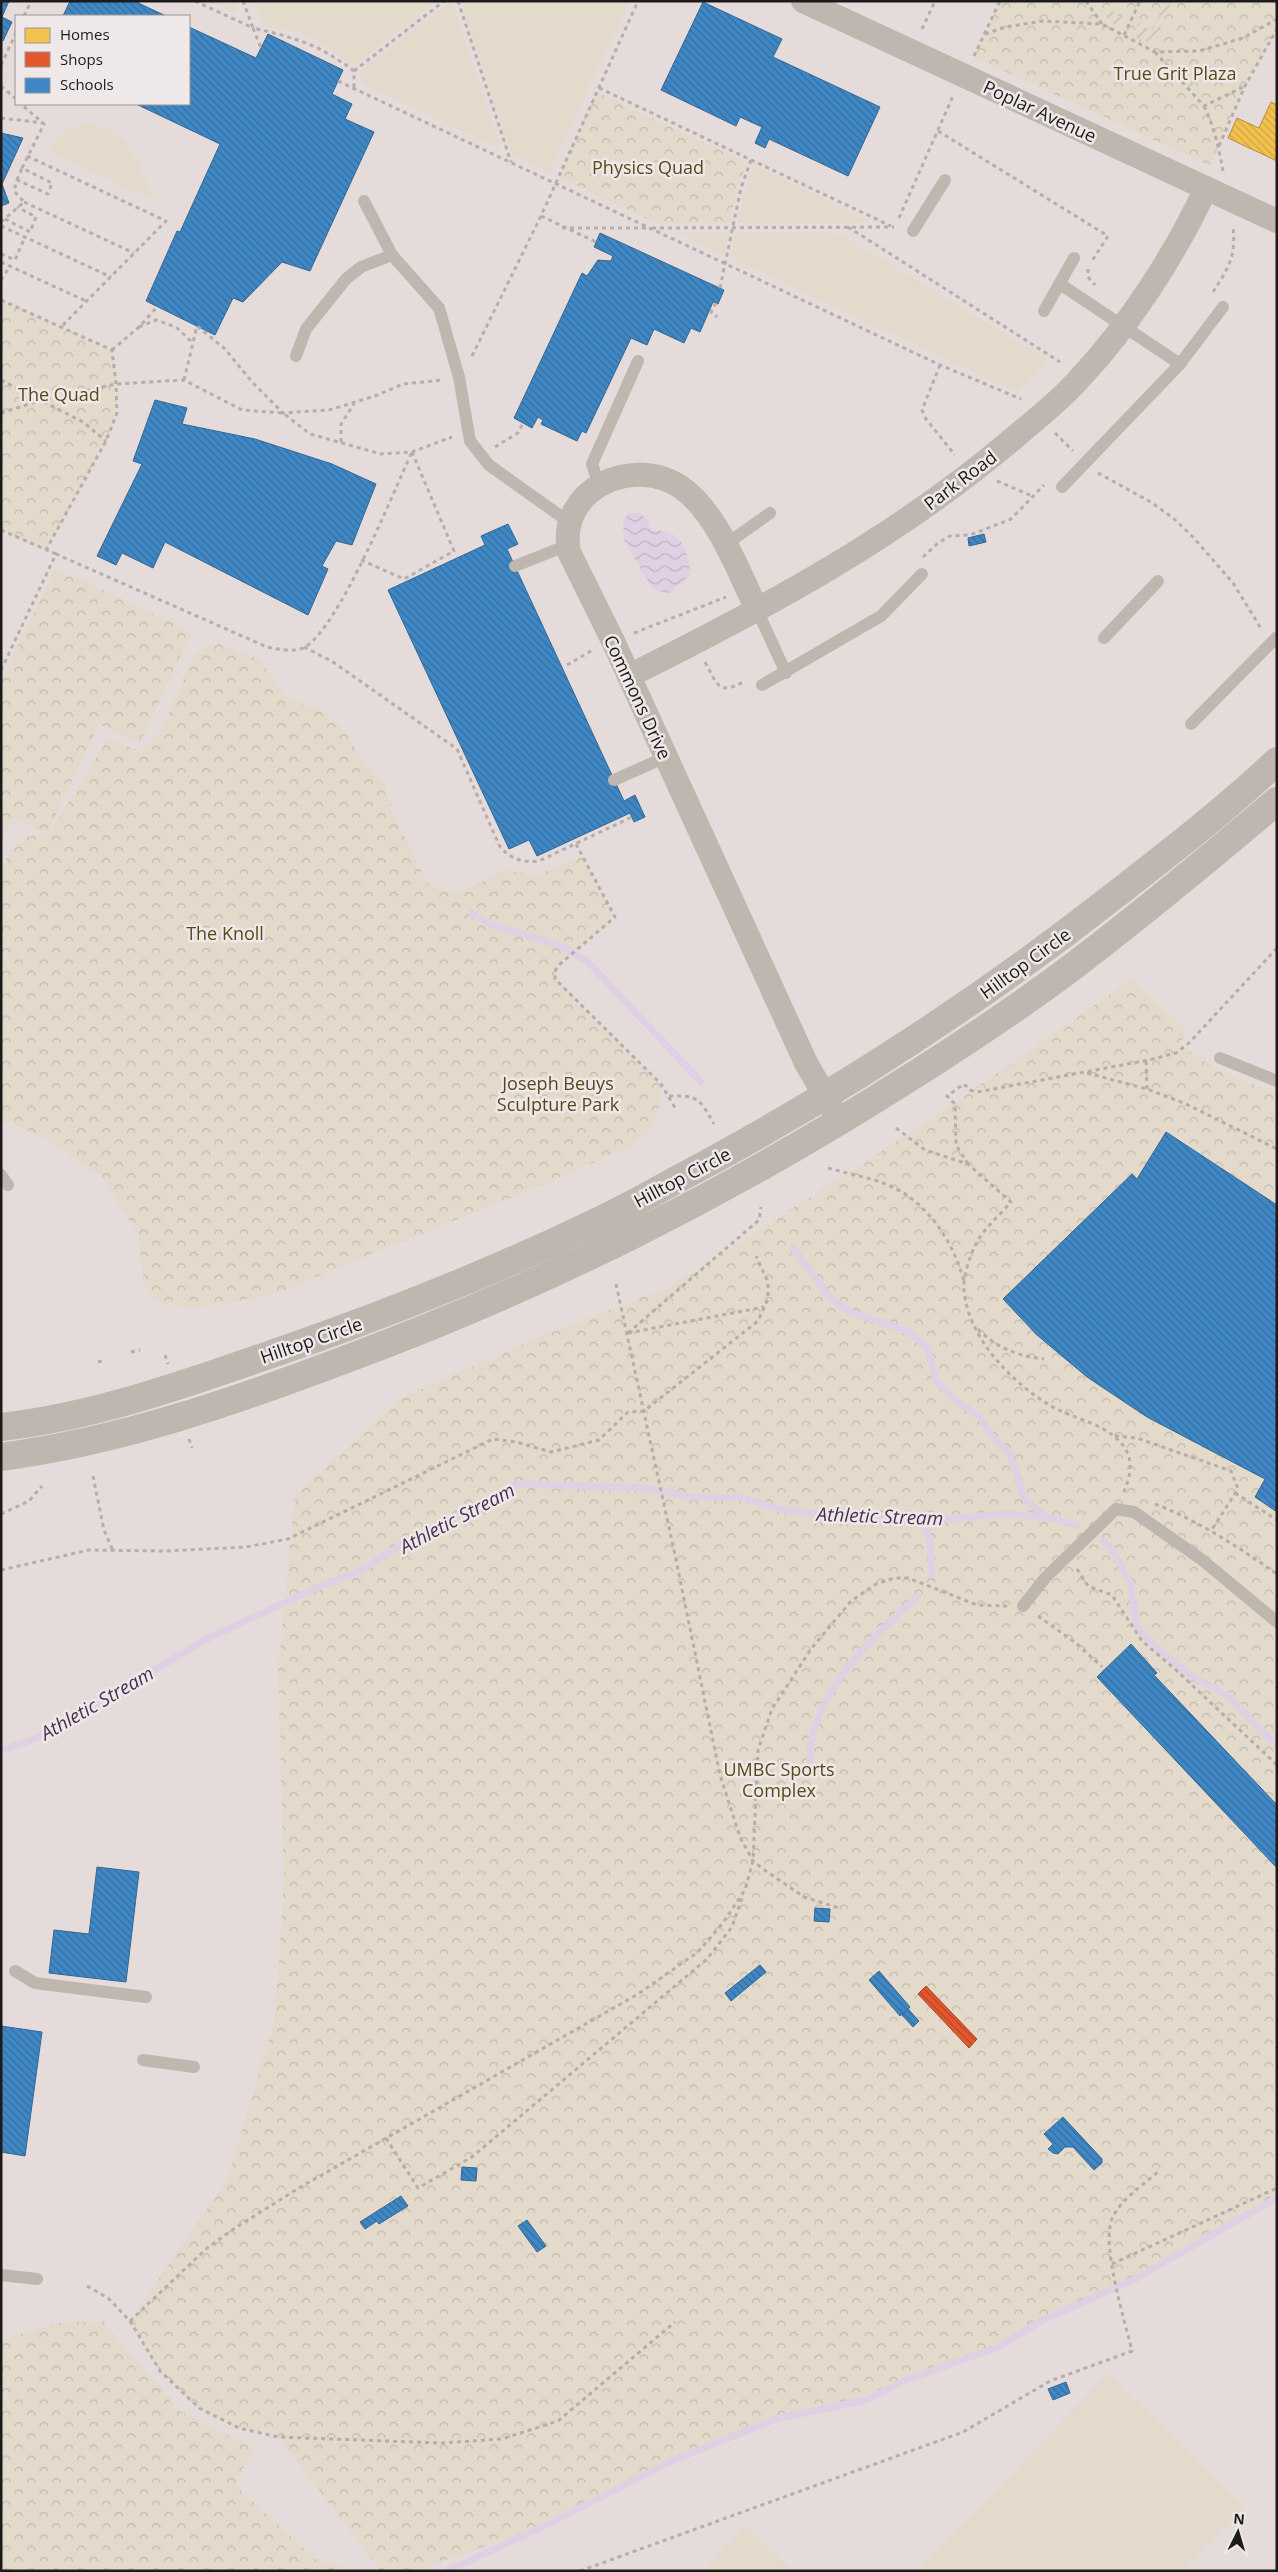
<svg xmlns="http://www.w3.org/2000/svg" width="1278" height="2572" font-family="'Open Sans',sans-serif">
<defs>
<pattern id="forest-crowns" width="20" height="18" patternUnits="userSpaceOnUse" patternTransform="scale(1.25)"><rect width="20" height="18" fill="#e3dacb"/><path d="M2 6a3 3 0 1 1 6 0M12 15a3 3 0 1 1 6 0" fill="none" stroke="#c2baae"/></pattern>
<pattern id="garden-furrows" width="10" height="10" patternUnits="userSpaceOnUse" patternTransform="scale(1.25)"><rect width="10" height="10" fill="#e3dacb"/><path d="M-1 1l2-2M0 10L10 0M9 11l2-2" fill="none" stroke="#c2baae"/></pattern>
<pattern id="water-waves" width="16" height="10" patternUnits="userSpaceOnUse" patternTransform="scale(1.25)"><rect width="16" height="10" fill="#e0d0e3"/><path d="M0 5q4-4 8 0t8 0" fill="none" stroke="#c0b2c2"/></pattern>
<pattern id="homes-back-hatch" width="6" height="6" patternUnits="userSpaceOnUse" patternTransform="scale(1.25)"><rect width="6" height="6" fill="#f2c14e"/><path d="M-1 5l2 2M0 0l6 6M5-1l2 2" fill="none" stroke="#cfa544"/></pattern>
<pattern id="shops-back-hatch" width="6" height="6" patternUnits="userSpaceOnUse" patternTransform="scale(1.25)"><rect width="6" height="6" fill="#e4572e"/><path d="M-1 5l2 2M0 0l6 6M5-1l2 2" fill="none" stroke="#b84726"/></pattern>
<pattern id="schools-back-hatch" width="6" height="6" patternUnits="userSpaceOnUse" patternTransform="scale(1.25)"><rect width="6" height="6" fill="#3f88c5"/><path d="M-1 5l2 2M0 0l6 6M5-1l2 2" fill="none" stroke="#346e9f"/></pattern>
</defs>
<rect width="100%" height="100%" fill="#ede9e9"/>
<path fill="#e5dbda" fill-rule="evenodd" d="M1 1H1277V2571H1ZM16 16H189V104H16Z"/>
<g fill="#e3dacb">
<polygon points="208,1 235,1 237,12 232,13"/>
<path d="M254 1H437L352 67C336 51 317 38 296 32 285 29 274 29 265 25Z"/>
<polygon points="452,1 500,147 500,149 366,85 358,73"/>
<polygon points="461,1 630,1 548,173 511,153"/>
<path d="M93 124C131 133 140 168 155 201L49 151C58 132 74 125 93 124Z"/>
<polygon points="753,165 873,223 737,223"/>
<polygon points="678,233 728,233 725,256"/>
<polygon points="735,233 838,233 1045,358 1046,363 1018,390 1012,390 731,258"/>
<polygon points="1108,2374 1245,2506 1182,2571 917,2571"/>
<polygon points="746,2526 792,2571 702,2571"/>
</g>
<g fill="url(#forest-crowns)">
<polygon points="1000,1 1178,1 1188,5 1190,1 1277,1 1277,29 1245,86 1210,166 974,57"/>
<polygon points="597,92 747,163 738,186 730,223 656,223 558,177"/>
<polygon points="1,300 112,350 116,384 117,413 106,441 46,550 1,530"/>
<polygon points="55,568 192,632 140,743 99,724 47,834 13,818 1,842 1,681"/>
<path d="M219 644 259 659 286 697 325 713 348 734 361 760 385 783 392 811 427 883 453 893 478 884 505 869 535 876 581 856 615 917 560 964 556 969 555 979 661 1084C660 1113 657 1127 633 1145L552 1181 274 1294 200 1308H185L167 1305 153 1299 144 1283 138 1234 101 1176 37 1134 1 1120V867C18 843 16 834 48 835L107 740 141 751 162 731 191 661 204 645Z"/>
<path d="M1132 979 1188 1032 1180 1043C1207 1067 1243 1081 1277 1093V2198L1188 2248 996 2348 887 2390 779 2418 691 2454 542 2527 414 2571H381L278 2437 239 2428 199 2408 160 2371 130 2321 227 2180 275 2019 284 1884 278 1668 295 1496 401 1398 537 1338 673 1285 924 1124Z"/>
<polygon points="104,2321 130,2356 162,2389 176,2409 254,2448 235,2485 315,2559 356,2571 1,2571 1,2340 57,2323"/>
</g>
<g fill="url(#garden-furrows)">
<polygon points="1112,1 1118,1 1113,12 1126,20 1123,26 1116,26 1105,16"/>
<polygon points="1166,1 1171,3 1152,43 1137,38 1135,33 1138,24 1152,30"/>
</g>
<path fill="url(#water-waves)" d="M629 513H640L647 520 651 530C656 531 662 530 667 532 685 538 690 558 690 575L670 593 660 592 652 588 624 540 623 521Z"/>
<polygon fill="url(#homes-back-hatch)" stroke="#b28f3e" points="1271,102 1277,105 1277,161 1228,138 1237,118 1259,128"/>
<polygon fill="url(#shops-back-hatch)" stroke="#a84528" points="926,1986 977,2039 969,2048 918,1994"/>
<g fill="url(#schools-back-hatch)" stroke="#346792">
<polygon points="1,1 9,1 2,17 12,22 3,41"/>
<polygon points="70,1 134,1 166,16 63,16"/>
<polygon points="703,2 782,39 773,57 880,107 848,176 769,139 765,148 755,143 762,127 740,117 736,126 661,90"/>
<polygon points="189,27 256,58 268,34 343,70 332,94 352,104 345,119 374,132 310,271 282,262 243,302 233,298 215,335 146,301 177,231 180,232 220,144 136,104 189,104"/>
<polygon points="1,133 23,138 2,184 9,203 1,206"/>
<polygon points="600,233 724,290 718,304 713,302 700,332 691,328 684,343 654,329 647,345 631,338 586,433 582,431 577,441 541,424 543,420 538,417 532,428 514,418 582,273 587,276 598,260 611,261 613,256 594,247"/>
<polygon points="155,400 187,408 182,424 255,439 332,464 376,484 352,545 336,541 322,566 328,569 308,615 165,542 153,568 122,553 116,565 97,556 142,464 133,461"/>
<polygon points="508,524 518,544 507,549 624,801 635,795 645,817 634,822 630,813 537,856 529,840 509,849 388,590 485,545 481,536"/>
<polygon points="984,534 986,542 969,546 968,538"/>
<polygon points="1166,1132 1277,1205 1277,1512 1255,1497 1265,1479 1147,1417 1087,1377 1037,1335 1003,1299 1132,1174 1137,1179"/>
<polygon points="1131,1644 1157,1673 1154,1675 1277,1805 1277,1868 1097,1677"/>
<polygon points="97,1867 139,1872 126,1982 49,1973 54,1930 89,1934"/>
<polygon points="815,1908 830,1909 829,1922 814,1921"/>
<polygon points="760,1965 766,1972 731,2001 725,1993"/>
<polygon points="879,1971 910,2007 900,2016 869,1980"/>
<polygon points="908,2009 919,2021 913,2027 902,2015"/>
<polygon points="1,2026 42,2032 25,2156 1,2152"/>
<polygon points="1063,2117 1102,2159 1102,2163 1094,2170 1073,2147 1065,2147 1058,2154 1053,2153 1048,2149 1053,2144 1044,2134"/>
<polygon points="462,2167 477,2168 476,2181 461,2180"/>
<polygon points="401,2196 408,2206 379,2224 377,2221 365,2229 360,2222"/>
<polygon points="527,2220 546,2246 537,2252 518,2226"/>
<polygon points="1066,2382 1070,2393 1053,2400 1048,2389"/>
</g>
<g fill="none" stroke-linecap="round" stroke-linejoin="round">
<g stroke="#e0d0e3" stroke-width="7">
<polyline points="471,913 492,925 559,945 587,961 701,1082"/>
<polyline points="793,1248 830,1298 850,1312 908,1331 927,1347 936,1381 955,1400 980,1417 992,1436 1010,1454 1017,1472 1021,1492 1028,1502 1046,1516"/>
<polyline points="924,1521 930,1543 932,1575"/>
<polyline points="1103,1541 1112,1549 1130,1582 1137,1627 1158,1649 1187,1673 1227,1695 1277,1746"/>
<polyline points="1,1750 30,1741 85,1713 204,1640 321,1586 358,1572 399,1546 518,1484 646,1488 691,1497 743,1498 782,1510 851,1519 928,1521 1003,1514 1047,1517 1076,1525"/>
<path d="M812 1774C811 1766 809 1758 810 1751 818 1685 873 1638 918 1596"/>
<polyline points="447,2571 542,2527 676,2459 779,2418 867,2400 906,2380 996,2348 1043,2320 1133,2280 1277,2198"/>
</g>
<g stroke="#b5aeab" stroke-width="3" stroke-dasharray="4 4" stroke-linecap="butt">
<polyline points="195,1 253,28 261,48"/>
<path d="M243 1 253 28C296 38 318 44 354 71V88"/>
<polyline points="458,1 511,162"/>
<polyline points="1086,1 1102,24"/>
<polyline points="24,16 31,1"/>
<polyline points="922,29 935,1"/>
<polyline points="985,34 1005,27 1043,21 1102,24 1155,52 1199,51 1243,38 1277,19"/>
<polyline points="1124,35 1140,1"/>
<polyline points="1155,52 1204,106 1245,86"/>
<polyline points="974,56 1000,1"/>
<polyline points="1,65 16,33"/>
<polyline points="354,71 444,1"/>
<polyline points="338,81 940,365 1021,399"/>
<polyline points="1,86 16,99"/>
<polyline points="599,88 891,226"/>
<path d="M1204 106C1214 127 1219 148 1223 171"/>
<polyline points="1,118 43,123"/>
<polyline points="938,131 1108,236 1092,261"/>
<polyline points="1219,146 1245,86 1277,29"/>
<polyline points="27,156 166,221 61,327"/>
<polyline points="17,180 22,168"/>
<polyline points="24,202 134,253"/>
<polyline points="541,216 596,242"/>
<polyline points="899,218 953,96"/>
<polyline points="5,219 30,232 36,217 17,207"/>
<polyline points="1,222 24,202 14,191 17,180 48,194 52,183 22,168 44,124 21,104"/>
<polyline points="1,226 111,277"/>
<polyline points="848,227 1060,362"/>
<polyline points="562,228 646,228"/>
<polyline points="652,228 894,227"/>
<polyline points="1,254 15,260 25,237"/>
<polyline points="1,262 86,301"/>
<polyline points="1088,269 1088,277 1095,285"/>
<polyline points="1,280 10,266"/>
<polyline points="720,288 741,188 751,160"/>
<path d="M1213 292C1229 267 1236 257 1233 226"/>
<polyline points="1,300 112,350 116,384 117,413 106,441 46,550"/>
<polyline points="716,303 711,312 717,317"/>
<polyline points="139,327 156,320 176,327 192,342"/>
<polyline points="112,350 139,327 157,307"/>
<polyline points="472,356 541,216 638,1"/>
<polyline points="940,365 922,410 926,419 955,455"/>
<polyline points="1,380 83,422 106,441"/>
<polyline points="184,380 197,326 225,349 253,383 283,413 329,410 375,396 403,384 443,380"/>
<polyline points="1,413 42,400 116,384 184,380 242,410 283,413 310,434 381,454 412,452 452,437"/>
<polyline points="1055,433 1073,451"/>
<polyline points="341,442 341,424 354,404"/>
<polyline points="495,447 518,433 523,423"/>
<polyline points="1098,473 1149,501 1172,517 1193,537 1233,583 1262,630"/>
<polyline points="997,481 1032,496"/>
<polyline points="1,530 56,554"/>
<polyline points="923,557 938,543 950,536 970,535 1011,519 1044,485"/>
<polyline points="361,560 404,579 454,551 412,452"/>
<polyline points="634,633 726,597"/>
<path d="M304 647 333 662 457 749 499 845C508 858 522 863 539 861L632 817"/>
<path d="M705 662C718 685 718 696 745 681"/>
<polyline points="567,665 591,651"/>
<path d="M1 670 56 554 267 647C278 649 294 653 305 647 339 627 393 493 412 452"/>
<polyline points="576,844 615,917 560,964 556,969 555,979 661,1084 677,1111"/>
<polyline points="1146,1061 1147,1089"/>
<polyline points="1087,1073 1147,1089 1186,1104 1277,1149"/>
<path d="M669 1096C698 1095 700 1099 714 1124"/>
<path d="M896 1128 925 1150 968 1164 1011 1202C1000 1215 982 1230 975 1246 969 1258 963 1277 964 1290 968 1338 1012 1383 1051 1406 1075 1420 1111 1424 1126 1450 1134 1464 1129 1480 1123 1494"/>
<polyline points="968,1164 956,1145 955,1104 947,1096 964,1084 970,1090 977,1092 1149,1060 1176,1053 1189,1043 1277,948"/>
<path d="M828 1168C848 1174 869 1177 888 1185 927 1201 954 1242 964 1282"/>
<polyline points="616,1284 675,1555 720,1775 740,1837 753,1861 763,1869 804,1897 842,1909"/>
<path d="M978 1329C997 1348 1017 1356 1044 1359"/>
<polyline points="628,1333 759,1220 761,1207"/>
<polyline points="628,1333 764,1307"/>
<polyline points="131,1352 140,1350"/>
<polyline points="165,1355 168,1364"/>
<polyline points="98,1362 105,1360"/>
<polyline points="1115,1436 1137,1438 1231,1471 1238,1489 1211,1531"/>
<polyline points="189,1439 192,1448"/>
<polyline points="93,1476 104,1530 113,1551"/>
<polyline points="1235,1493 1277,1520"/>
<path d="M1155 1504C1199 1521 1238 1547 1277 1574"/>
<polyline points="1,1514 29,1501 42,1486"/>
<polyline points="1077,1569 1088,1586 1112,1595 1142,1641 1176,1670 1277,1765"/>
<polyline points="1,1570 89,1550 165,1551 246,1547 288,1539 493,1439 516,1442 551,1452 599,1440 628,1412 644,1411 758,1321 768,1299 768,1282 756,1256"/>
<polyline points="1038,1616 1076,1643 1102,1667"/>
<polyline points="386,2138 418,2188 472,2157 707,1959 732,1927 743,1895"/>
<polyline points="1112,2264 1277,2188"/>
<polyline points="87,2286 108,2298 130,2321 160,2371 199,2408 239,2428 278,2437 441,2443 502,2439 558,2421 675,2322"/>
<polyline points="130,2321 206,2249 235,2228 299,2188 638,1994 698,1952 722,1924 745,1890 753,1861 758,1750 772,1709 811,1649 851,1601 876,1584 894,1578 908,1578 977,1605 1007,1606"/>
<path d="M580 2571 963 2432 1050 2381 1132 2351C1125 2322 1101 2244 1112 2219 1120 2199 1145 2184 1160 2170"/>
</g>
<g stroke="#bfb6b0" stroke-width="12">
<polyline points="364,201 392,255 439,308 459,377 470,441 489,465 569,522"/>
<polyline points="913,231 945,180"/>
<polyline points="1060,284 1180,364"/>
<polyline points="1044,311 1074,258"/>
<polyline points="296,356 306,329 346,279 361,267 392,255"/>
<polyline points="599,485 592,464 638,361"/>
<polyline points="1062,487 1180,364 1223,307"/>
<polyline points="725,545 770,513"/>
<polyline points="515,566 568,545"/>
<polyline points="757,610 786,673"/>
<polyline points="1104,638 1158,581"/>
<polyline points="762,685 881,616 922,574"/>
<polyline points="1191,724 1277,637"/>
<polyline points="614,780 666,757"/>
<polyline points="1220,1058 1277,1081"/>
<polyline points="1,1175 8,1185"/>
<polyline points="1023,1606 1046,1577 1116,1509 1134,1512 1201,1559 1277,1622"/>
<polyline points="15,1971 35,1983 146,1997"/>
<polyline points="143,2060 194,2067"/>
<polyline points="1,2275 37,2279"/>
</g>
<g stroke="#bfb6b0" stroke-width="24">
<polyline points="803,1 1277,221"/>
<path d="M757 610C739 572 717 513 682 488 633 454 557 489 569 552L613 641 806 1063 840 1122"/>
<path d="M629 676C765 608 898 537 1014 438 1036 419 1061 400 1080 378 1129 326 1176 253 1206 188"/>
</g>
<g stroke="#bfb6b0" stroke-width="28">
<path d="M1 1427C98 1416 191 1382 283 1350 389 1313 493 1272 594 1223 627 1208 659 1189 691 1172 844 1090 983 999 1119 892 1173 850 1227 808 1277 761"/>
<path d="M1 1457C120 1441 233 1402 344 1360 546 1285 729 1193 911 1077 968 1041 1025 1003 1079 962 1147 910 1212 856 1277 801"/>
</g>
</g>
<g text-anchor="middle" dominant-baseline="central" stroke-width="5" stroke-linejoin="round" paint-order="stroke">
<g font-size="18" fill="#5c4817" stroke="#eee8e8">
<text x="1175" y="73">True Grit Plaza</text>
<text x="648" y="167">Physics Quad</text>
<text x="59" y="394">The Quad</text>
<text x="225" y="933">The Knoll</text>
<text x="558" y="1083">Joseph Beuys<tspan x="558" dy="21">Sculpture Park</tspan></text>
<text x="779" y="1769">UMBC Sports<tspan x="779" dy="21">Complex</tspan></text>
</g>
<g font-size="18" fill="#1c1a1a" stroke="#eee8e8">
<text transform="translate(1040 111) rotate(25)">Poplar Avenue</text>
<text transform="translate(960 480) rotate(-37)">Park Road</text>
<text transform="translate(638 697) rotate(65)">Commons Drive</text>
<text transform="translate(1025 963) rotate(-36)">Hilltop Circle</text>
<text transform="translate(682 1177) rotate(-28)">Hilltop Circle</text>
<text transform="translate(311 1340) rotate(-19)">Hilltop Circle</text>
</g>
<g font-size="19" font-style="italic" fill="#4b2f53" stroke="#eee8e8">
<text transform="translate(880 1516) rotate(2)">Athletic Stream</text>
<text transform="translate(457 1518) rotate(-28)">Athletic Stream</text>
<text transform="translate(97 1703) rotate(-30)">Athletic Stream</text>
</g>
</g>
<rect width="1278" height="2572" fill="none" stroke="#1c1a1a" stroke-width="5"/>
<rect x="15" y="15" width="175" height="90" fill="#eee8e8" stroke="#9a9696"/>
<rect x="25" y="28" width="25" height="15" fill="#f2c14e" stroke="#9a9696"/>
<text x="60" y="40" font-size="15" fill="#1c1a1a">Homes</text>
<rect x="25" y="52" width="25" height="15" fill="#e4572e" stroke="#9a9696"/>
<text x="60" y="65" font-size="15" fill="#1c1a1a">Shops</text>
<rect x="25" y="78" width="25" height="15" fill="#3f88c5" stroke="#9a9696"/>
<text x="60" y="90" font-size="15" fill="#1c1a1a">Schools</text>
<g transform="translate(1238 2532) rotate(5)" stroke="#eee8e8" stroke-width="4" paint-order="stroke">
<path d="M0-4L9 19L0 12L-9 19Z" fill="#1c1a1a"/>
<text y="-8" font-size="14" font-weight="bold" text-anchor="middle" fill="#1c1a1a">N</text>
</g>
</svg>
